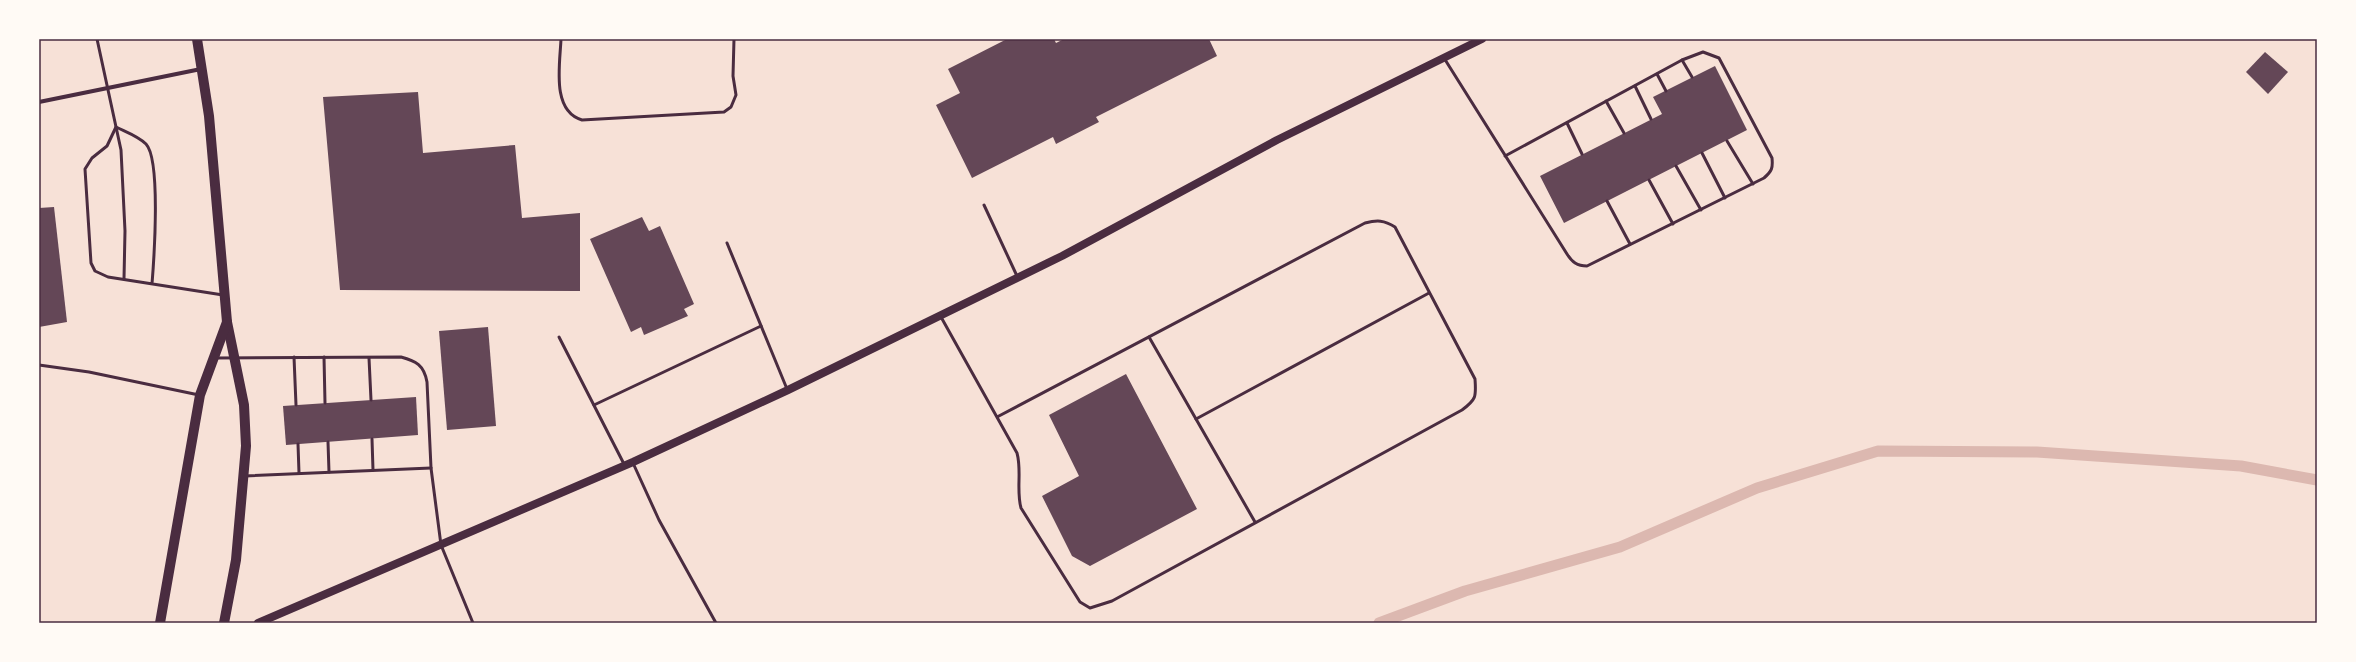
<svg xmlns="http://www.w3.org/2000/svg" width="2356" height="662" font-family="'Libre Baskerville',serif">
<rect width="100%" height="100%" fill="#f7e1d7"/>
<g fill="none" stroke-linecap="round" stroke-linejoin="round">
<polyline stroke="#dcb8b0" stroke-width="11" points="1379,623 1465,591 1620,547 1757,488 1878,451 2037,452 2241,466 2317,480"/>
</g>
<g fill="#644757">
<polygon points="1007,39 1054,39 1056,43 1064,39 1209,39 1217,56 1096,117 1099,122 1056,144 1053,137 972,178 936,105 960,93 948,69"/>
<polygon points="2265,52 2288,72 2268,94 2246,72"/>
<polygon points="1715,66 1747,130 1564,223 1540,176 1662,114 1653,97"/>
<polygon points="418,92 423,153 515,145 522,218 580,213 580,291 340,290 323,97"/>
<polygon points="54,207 67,322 39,327 39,208"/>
<polygon points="642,217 649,231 660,226 694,304 684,309 688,316 644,335 641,327 631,332 590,239"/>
<polygon points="488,327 496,426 447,430 439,331"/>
<polygon points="1126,374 1197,509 1090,566 1072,556 1042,496 1079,476 1049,415"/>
<polygon points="416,397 418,435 286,445 283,406"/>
</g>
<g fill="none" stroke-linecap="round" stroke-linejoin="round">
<g stroke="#4a2c40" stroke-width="3">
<polyline points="97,39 121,150 125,231 124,279"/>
<path d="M561 39C560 64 551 111 582 120L724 112 731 107 736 95 733 76 734 39"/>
<path d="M1444 58 1567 254C1572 262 1577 266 1587 266L1764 178C1772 171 1773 168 1772 158L1719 58 1703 52 1682 60 1505 156"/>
<polyline points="1682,60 1692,77"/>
<polyline points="1657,74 1666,91"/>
<polyline points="1635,86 1651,119"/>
<polyline points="1606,101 1624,133"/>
<polyline points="1567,123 1582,154"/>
<polyline points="1727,141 1753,184"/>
<polyline points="1702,153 1725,198"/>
<polyline points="1676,166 1701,210"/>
<polyline points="1649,180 1673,224"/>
<polyline points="1607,201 1630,244"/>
<polyline points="984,205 1017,276"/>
<polyline points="727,243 787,389"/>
<path d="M152 284C154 259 161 160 146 144 138 136 126 132 116 127L107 146 92 158 85 169 91 263 95 271 108 277 223 295"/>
<path d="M941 317 1017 453C1022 471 1016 490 1021 508L1080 602 1090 608 1112 601 1462 410C1477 399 1476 396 1475 379L1395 227C1384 220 1377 220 1365 223L997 417"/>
<polyline points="559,337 625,466"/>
<polyline points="1149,337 1255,522"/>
<polyline points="294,357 296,405"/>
<polyline points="324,357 325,403"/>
<path d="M216 358 401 357C416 361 424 365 427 382L431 468 441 545 473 623"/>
<polyline points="369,358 371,400"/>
<polyline points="39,365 89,372 199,395"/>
<polyline points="594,405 761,326"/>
<polyline points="1196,419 1429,293"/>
<polyline points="372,439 373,470"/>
<polyline points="328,442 329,472"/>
<polyline points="298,444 299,473"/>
<polyline points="633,463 659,520 716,623"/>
<polyline points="245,476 431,468"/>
</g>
<polyline stroke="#4a2c40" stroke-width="4" points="39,102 201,69"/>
<polyline stroke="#4a2c40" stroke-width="8" points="258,623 633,462 788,390 1062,256 1277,140 1482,39"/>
<g stroke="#4a2c40" stroke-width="10">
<polyline points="197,39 209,116 227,322 244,405 246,446 236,560 224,623"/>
<polyline points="160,623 200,395 227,322"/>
</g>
</g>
<rect width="2356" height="662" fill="none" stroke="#fffaf5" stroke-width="80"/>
<rect x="40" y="40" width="2276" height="582" fill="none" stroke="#4a2c40" stroke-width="1.5"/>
</svg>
